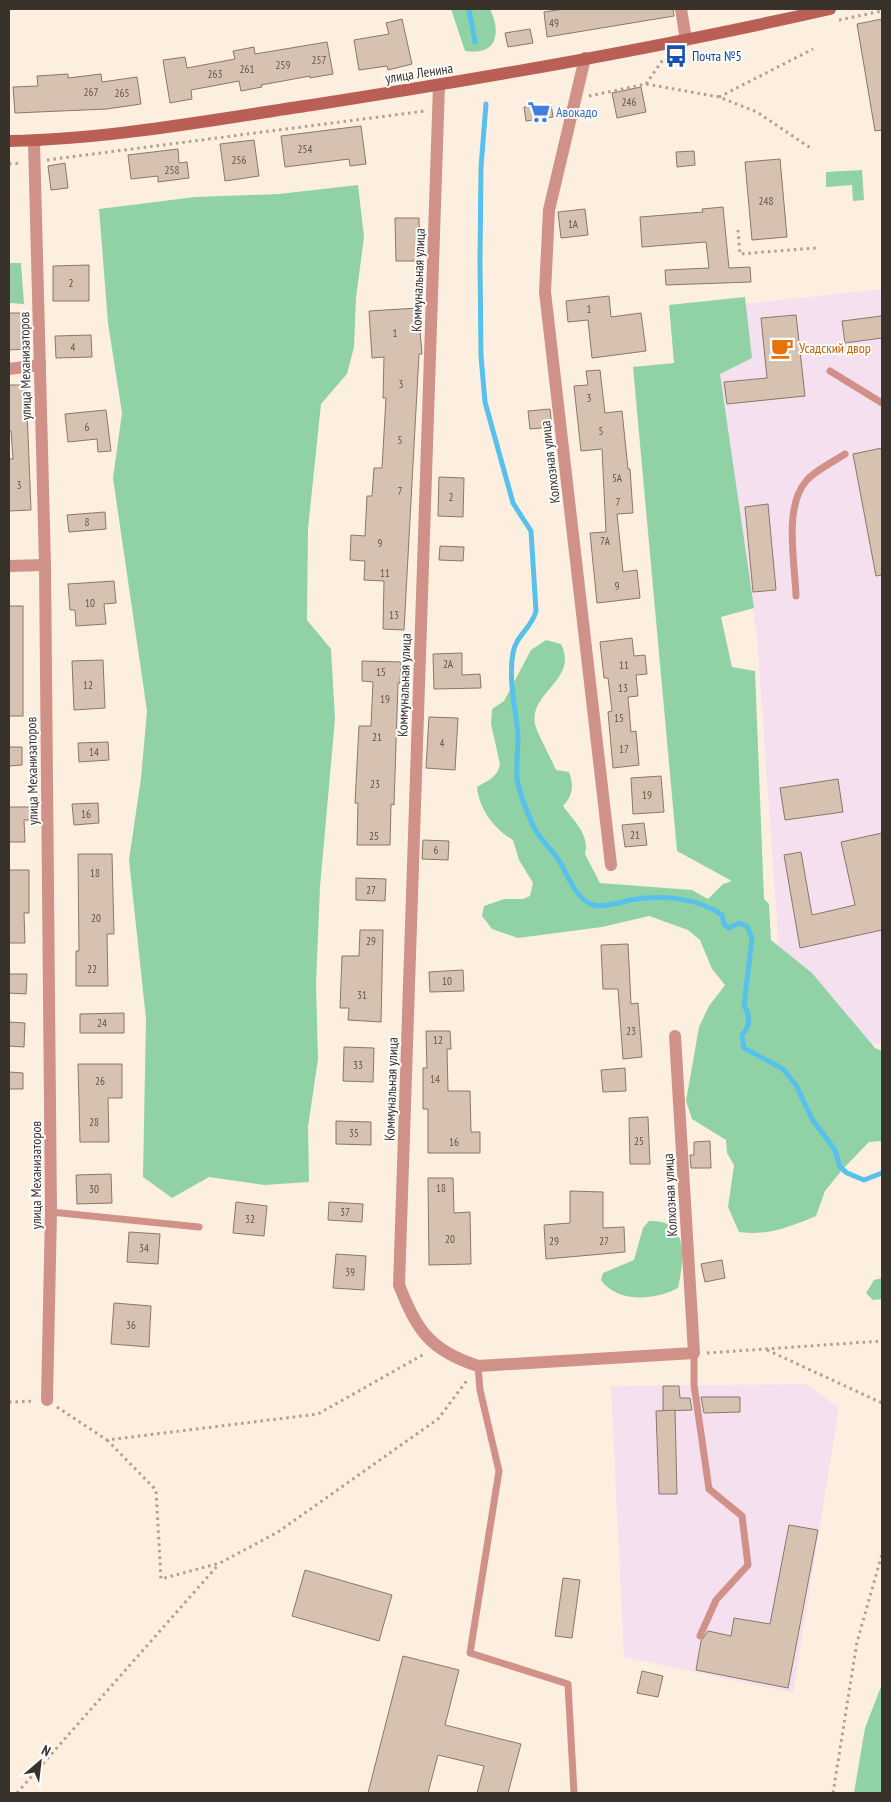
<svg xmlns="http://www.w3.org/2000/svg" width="891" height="1802" font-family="'PT Sans Narrow',sans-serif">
<rect width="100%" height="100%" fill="#fdefdf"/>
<g fill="#f5e0ef">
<polygon points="882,289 882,1043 786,1052 757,637 705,308"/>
<polygon points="806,1384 839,1408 793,1693 624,1657 611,1386"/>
</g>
<g fill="#90d2a5">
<path d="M451 9H490C502 34 496 56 465 51Z"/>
<polygon points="862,170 864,200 853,201 852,185 826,187 826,172"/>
<polygon points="358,185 364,237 356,298 354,347 347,374 321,404 308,529 307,620 331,649 335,719 320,887 316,984 318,1059 308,1127 309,1182 264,1185 209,1177 172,1198 143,1177 146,1019 129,860 141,778 147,711 113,478 122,413 108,323 99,209 195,197 279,194"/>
<polygon points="9,263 21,263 24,304 9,303"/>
<path d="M745 297 752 358 720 374 754 608 721 617 732 667 755 671 764 899 769 904 771 940 812 973 875 1048 882 1051V1141L869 1142 842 1170 825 1191 816 1216C789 1227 769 1236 739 1232L728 1207 734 1165 727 1153 726 1140 692 1119 686 1101 699 1027 709 1006 725 985 712 969 700 940 688 930 649 916 602 927 518 938 492 929 482 916 484 906 504 899H523L530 896 533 883 519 860 513 840C494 829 479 809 477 787 487 781 498 777 500 764L491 724 492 709 504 701 531 650 546 640 561 644C579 680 529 692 535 724 536 731 552 760 556 770L569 772C574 786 573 795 563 806 574 821 590 835 585 854L600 883 692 890 708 899 723 884 732 881 677 851 633 367 674 363 669 305Z"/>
<path d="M649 1221C690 1219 684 1260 678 1288 655 1300 618 1304 601 1280L603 1273 634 1260 643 1228Z"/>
<polygon points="882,1278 882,1299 873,1300 866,1293 874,1280"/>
<polygon points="882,1684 882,1793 854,1793 865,1728"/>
</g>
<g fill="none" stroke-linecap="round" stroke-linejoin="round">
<g stroke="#57c0eb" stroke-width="5">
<polyline points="469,9 475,42"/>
<path d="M486 104 481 167 480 262 481 356 485 402 513 503 531 531 536 611C532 628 516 635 513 653 508 680 516 709 518 736 518 750 516 764 517 778 518 789 530 821 536 831 543 843 555 852 561 864 569 878 577 900 593 905 604 908 620 902 631 900 660 895 697 897 722 915L724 924 729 928 739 923 747 926 752 938 744 1005C750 1016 751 1025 742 1035L744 1048 783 1069 796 1085 812 1119 835 1150 840 1167 847 1173 864 1180 882 1173"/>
</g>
</g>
<g fill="#d7c2b2" stroke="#8a7768">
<polygon points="564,9 673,9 674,16 547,37 544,12"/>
<polygon points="402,19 412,64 388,70 387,66 359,70 354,40 389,34 386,23"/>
<polygon points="882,19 882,130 875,131 857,24"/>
<polygon points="530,29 533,43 508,47 505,33"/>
<polygon points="327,42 333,74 310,78 310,76 261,85 262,87 241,91 239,81 191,90 192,99 170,103 163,60 185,57 187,68 235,59 233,51 254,47 255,54"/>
<polygon points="68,74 68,78 101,74 102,82 137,77 141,104 107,109 15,113 13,87 38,86 37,76"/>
<polygon points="641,87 646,112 617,118 612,93"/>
<polygon points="551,104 553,117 526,121 524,107"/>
<polygon points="361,126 366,164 350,166 349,159 285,167 281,136"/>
<polygon points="254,140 259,176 225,181 220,144"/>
<polygon points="178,149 179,163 187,162 189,178 158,182 158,176 131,179 128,155"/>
<polygon points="694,151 695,165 677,167 676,152"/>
<polygon points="780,159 787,237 752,240 745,162"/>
<polygon points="65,163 68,188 51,190 48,166"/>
<polygon points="723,207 729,268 750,267 751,282 666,285 665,270 709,268 706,242 642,247 640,217 703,212 702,209"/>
<polygon points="585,209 588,235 561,238 558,212"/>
<polygon points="395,218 419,218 420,261 396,261"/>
<polygon points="89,265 89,301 53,301 53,266"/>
<polygon points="609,296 611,317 641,313 646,351 592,358 588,320 568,322 566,301"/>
<polygon points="418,308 422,354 419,354 404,630 383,629 384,581 364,580 365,561 350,560 351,535 365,536 367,496 372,496 374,468 382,468 386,398 383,398 384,357 372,358 369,311"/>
<polygon points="9,313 24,313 25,349 9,350"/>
<polygon points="796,315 805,396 727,404 724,382 767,378 761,318"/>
<polygon points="882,316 882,338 845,343 842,321"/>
<polygon points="91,335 92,357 56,358 55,336"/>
<polygon points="600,370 605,413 622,411 628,469 630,469 633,513 617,514 623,572 637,570 640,598 597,603 590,533 606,532 602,449 581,451 574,386 588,385 586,371"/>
<polygon points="9,385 26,385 31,510 9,511 9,459 13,459 11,431 9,431"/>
<polygon points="550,409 552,427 530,429 528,411"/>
<polygon points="106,410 111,451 98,452 97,439 68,442 65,414"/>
<polygon points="882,448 882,575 876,576 853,454"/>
<polygon points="439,477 464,478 463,517 438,516"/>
<polygon points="768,504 776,590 753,592 745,507"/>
<polygon points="105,512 106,529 69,532 67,515"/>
<polygon points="440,546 464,547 463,561 439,560"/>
<polygon points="114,581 116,603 104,604 106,624 76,626 75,610 70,610 68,584"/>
<rect x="9" y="606" width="14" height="110"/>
<polygon points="632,638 634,656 645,655 647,674 636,675 638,696 628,697 631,732 636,731 639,765 613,768 608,712 612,711 608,678 604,678 600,642"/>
<polygon points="462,653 462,675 480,674 481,688 434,689 433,654"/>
<polygon points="103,660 105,708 74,710 72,661"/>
<polygon points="362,661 401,662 400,683 398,683 394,805 391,804 390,845 357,845 358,803 355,803 359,726 371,726 373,682 362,681"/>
<polygon points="429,717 458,718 455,770 426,768"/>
<polygon points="108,742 109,760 79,762 78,743"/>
<polygon points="9,747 22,747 22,765 9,766"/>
<polygon points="661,776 664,812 633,814 631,778"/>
<polygon points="838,779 843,812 785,820 780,788"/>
<polygon points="98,803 99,823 74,825 72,804"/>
<polygon points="9,807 31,807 32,820 24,820 25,842 9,842"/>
<polygon points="644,823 647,845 625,847 622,825"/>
<polygon points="882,833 882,930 800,948 784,855 801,852 812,915 855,905 841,842"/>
<polygon points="423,840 449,841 448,860 422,859"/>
<polygon points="78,854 112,854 114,934 107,934 108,986 76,986 76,951 79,951"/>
<polygon points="9,870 29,870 29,913 24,913 25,943 9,943"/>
<polygon points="356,878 386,879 385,901 356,900"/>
<polygon points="360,930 383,930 381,1022 348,1020 349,1008 340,1008 342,956 359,956"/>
<polygon points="628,944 631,1004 638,1003 642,1057 623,1059 618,989 603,989 601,945"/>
<polygon points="463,970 464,991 430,992 429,972"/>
<polygon points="9,974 27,974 26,994 9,993"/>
<polygon points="124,1013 124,1033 80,1033 80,1014"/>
<polygon points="9,1022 25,1023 24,1047 9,1046"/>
<polygon points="426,1031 450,1031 451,1049 447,1049 448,1091 470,1091 471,1132 480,1132 480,1153 428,1153 428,1109 423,1109 423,1068 427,1068"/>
<polygon points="344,1047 374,1048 373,1082 343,1081"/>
<polygon points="78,1064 122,1064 122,1098 108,1098 109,1142 80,1142"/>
<polygon points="625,1068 626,1091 603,1092 601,1070"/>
<polygon points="9,1072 23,1073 23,1089 9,1089"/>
<polygon points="648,1117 650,1164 630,1164 629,1118"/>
<polygon points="336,1121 371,1122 371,1145 336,1144"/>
<polygon points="710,1141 711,1168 691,1168 690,1155 694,1155 694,1142"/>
<polygon points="111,1174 112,1203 77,1204 76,1175"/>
<polygon points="428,1178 453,1178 454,1213 470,1212 471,1264 429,1265"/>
<polygon points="570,1191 603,1192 603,1228 624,1227 625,1252 546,1259 544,1225 570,1223"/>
<polygon points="236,1202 267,1206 264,1236 233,1233"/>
<polygon points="329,1202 363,1204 362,1222 328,1220"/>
<polygon points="129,1232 160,1234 158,1264 127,1262"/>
<polygon points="336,1254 366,1256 364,1290 333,1288"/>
<polygon points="722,1260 725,1278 705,1282 701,1264"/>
<polygon points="114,1303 151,1306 149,1347 111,1344"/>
<polygon points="663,1386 679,1386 680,1398 690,1398 692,1410 663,1411"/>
<polygon points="701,1397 740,1397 740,1412 704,1413"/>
<polygon points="675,1410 677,1494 659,1494 656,1411"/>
<polygon points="789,1525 818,1530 788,1688 696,1670 701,1641 708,1631 731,1636 734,1618 770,1624"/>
<polygon points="305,1570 392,1595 379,1641 292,1616"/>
<polygon points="563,1578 580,1580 572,1638 555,1636"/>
<polygon points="403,1656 459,1670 445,1725 521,1744 508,1793 477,1793 484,1766 438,1755 428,1793 368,1793"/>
<polygon points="642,1671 663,1676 658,1697 637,1693"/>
</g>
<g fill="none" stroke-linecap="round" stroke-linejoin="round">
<g stroke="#aca195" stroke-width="3" stroke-dasharray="2.5 4" stroke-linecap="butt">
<polyline points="839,20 882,11"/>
<polyline points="646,84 664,58"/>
<polyline points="589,96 646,84 719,97 757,112 812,149"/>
<polyline points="719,97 813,49"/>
<polyline points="47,160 425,111"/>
<polyline points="9,164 21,163"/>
<polyline points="738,230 740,254 816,248"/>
<polyline points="767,1350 882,1403"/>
<polyline points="707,1353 882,1341"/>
<polyline points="9,1402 35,1401"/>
<polyline points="57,1407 107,1440 318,1414 426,1353"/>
<polyline points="107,1440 156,1490 161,1579 220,1563 278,1532 438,1419 468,1379"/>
<polyline points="17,1793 219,1564"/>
<polyline points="833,1793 857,1642 882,1554"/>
</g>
<g stroke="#d09188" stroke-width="7">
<polyline points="830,371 882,403"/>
<path d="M796 596C795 562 783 506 807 480 816 470 833 462 845 454"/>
<polyline points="51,1212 199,1227"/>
<polyline points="694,1353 694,1385 709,1489 742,1516 748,1565 716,1600 700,1636"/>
<polyline points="478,1366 480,1390 499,1471 470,1653 568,1684 574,1793"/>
</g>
<g stroke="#d09188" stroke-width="12">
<polyline points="681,9 686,40"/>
<polyline points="585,58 549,210 545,292 611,865"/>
<path d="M439 85 399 1285C417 1330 429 1350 478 1366L694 1353 675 1036"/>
<polyline points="34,141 45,565 51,1212 47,1400"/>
<polyline points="9,369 40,365"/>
<polyline points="9,566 45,565"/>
</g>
<path stroke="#b95f55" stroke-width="12" d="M9 141C111 139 211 120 312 105 486 78 659 48 830 9"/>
</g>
<defs>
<symbol id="bus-bare" viewBox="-9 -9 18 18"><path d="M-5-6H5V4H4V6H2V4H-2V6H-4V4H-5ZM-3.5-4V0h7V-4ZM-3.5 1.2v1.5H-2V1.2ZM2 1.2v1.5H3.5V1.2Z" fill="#1a4fb4" stroke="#fefefe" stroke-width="2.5" paint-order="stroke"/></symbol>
<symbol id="supermarket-bare" viewBox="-9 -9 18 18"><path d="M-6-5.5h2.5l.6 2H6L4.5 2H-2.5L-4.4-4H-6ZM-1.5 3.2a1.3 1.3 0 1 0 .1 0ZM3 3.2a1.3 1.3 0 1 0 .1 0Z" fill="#3f7fe0" stroke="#fefefe" stroke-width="2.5" paint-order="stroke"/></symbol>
<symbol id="cafe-bare" viewBox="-9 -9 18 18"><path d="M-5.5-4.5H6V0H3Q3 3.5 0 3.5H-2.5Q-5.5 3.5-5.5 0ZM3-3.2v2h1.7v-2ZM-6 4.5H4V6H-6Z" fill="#e8710a" stroke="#fefefe" stroke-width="2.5" paint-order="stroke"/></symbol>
</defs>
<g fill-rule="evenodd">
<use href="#bus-bare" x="660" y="40" width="32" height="32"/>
<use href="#supermarket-bare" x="523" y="96" width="32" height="32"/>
<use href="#cafe-bare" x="766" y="332" width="32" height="32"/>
</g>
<g text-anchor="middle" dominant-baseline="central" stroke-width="4" stroke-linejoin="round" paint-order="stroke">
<g font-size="11" fill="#60564c">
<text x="554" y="23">49</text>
<text x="319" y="60">257</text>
<text x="283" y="65">259</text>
<text x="247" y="69">261</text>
<text x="215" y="74">263</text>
<text x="91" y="92">267</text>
<text x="122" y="93">265</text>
<text x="629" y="102">246</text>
<text x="305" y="149">254</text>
<text x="239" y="160">256</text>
<text x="172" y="170">258</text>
<text x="766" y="201">248</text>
<text x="573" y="224">1А</text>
<text x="71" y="283">2</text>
<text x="589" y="309">1</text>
<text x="395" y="333">1</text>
<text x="73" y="347">4</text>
<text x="401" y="384">3</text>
<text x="589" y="398">3</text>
<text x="87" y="427">6</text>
<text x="601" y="431">5</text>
<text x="400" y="440">5</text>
<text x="617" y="478">5А</text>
<text x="19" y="485">3</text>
<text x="400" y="491">7</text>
<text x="451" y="497">2</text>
<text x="618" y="502">7</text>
<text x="87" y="522">8</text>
<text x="605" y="541">7А</text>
<text x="380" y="543">9</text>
<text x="385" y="573">11</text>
<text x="617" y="586">9</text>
<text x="90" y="603">10</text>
<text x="394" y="615">13</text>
<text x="448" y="664">2А</text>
<text x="624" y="665">11</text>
<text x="381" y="672">15</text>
<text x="88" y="685">12</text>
<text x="623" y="688">13</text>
<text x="385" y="699">19</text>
<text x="619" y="718">15</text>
<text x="377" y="737">21</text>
<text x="442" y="743">4</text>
<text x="624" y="749">17</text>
<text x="94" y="752">14</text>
<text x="375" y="784">23</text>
<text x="647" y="795">19</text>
<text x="86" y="814">16</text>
<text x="635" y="835">21</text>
<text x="374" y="836">25</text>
<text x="436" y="850">6</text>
<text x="95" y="873">18</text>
<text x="371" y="890">27</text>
<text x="96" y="918">20</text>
<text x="371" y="941">29</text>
<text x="92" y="969">22</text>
<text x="447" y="981">10</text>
<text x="362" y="995">31</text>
<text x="102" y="1023">24</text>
<text x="631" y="1031">23</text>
<text x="438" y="1040">12</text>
<text x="358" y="1065">33</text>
<text x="435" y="1079">14</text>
<text x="100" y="1081">26</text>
<text x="94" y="1122">28</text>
<text x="354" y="1133">35</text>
<text x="639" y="1141">25</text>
<text x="454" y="1142">16</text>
<text x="441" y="1188">18</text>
<text x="94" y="1189">30</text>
<text x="345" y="1212">37</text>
<text x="250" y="1219">32</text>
<text x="450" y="1239">20</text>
<text x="554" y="1241">29</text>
<text x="604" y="1241">27</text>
<text x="144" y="1248">34</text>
<text x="350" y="1272">39</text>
<text x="131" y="1325">36</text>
</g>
<g font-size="14" fill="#164399" stroke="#fefefe" text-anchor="start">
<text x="692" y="56">Почта №5</text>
</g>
<g font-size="14" fill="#38322a" stroke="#fefefe">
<text transform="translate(419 73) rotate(-9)">улица Ленина</text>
<text transform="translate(418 280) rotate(-88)">Коммунальная улица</text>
<text transform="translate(25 366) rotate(-91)">улица Механизаторов</text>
<text transform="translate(550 462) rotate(-97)">Колхозная улица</text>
<text transform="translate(404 685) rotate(-88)">Коммунальная улица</text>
<text transform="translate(32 771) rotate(-91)">улица Механизаторов</text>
<text transform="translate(391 1089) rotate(-88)">Коммунальная улица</text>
<text transform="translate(36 1175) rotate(-90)">улица Механизаторов</text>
<text transform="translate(670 1195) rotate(-93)">Колхозная улица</text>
</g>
<g font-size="14" fill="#366cbe" stroke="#fefefe" text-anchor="start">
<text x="556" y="112">Авокадо</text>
</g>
<g font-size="14" fill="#c56008" stroke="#fefefe" text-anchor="start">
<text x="799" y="348">Усадский двор</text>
</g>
</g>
<rect width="891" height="1802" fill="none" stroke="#38322a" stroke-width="20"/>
<g transform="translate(40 1762) rotate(28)" stroke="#fefefe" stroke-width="4" paint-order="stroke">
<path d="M0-4L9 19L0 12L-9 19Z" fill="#38322a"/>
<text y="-8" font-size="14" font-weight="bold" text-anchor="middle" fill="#38322a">N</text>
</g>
</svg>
